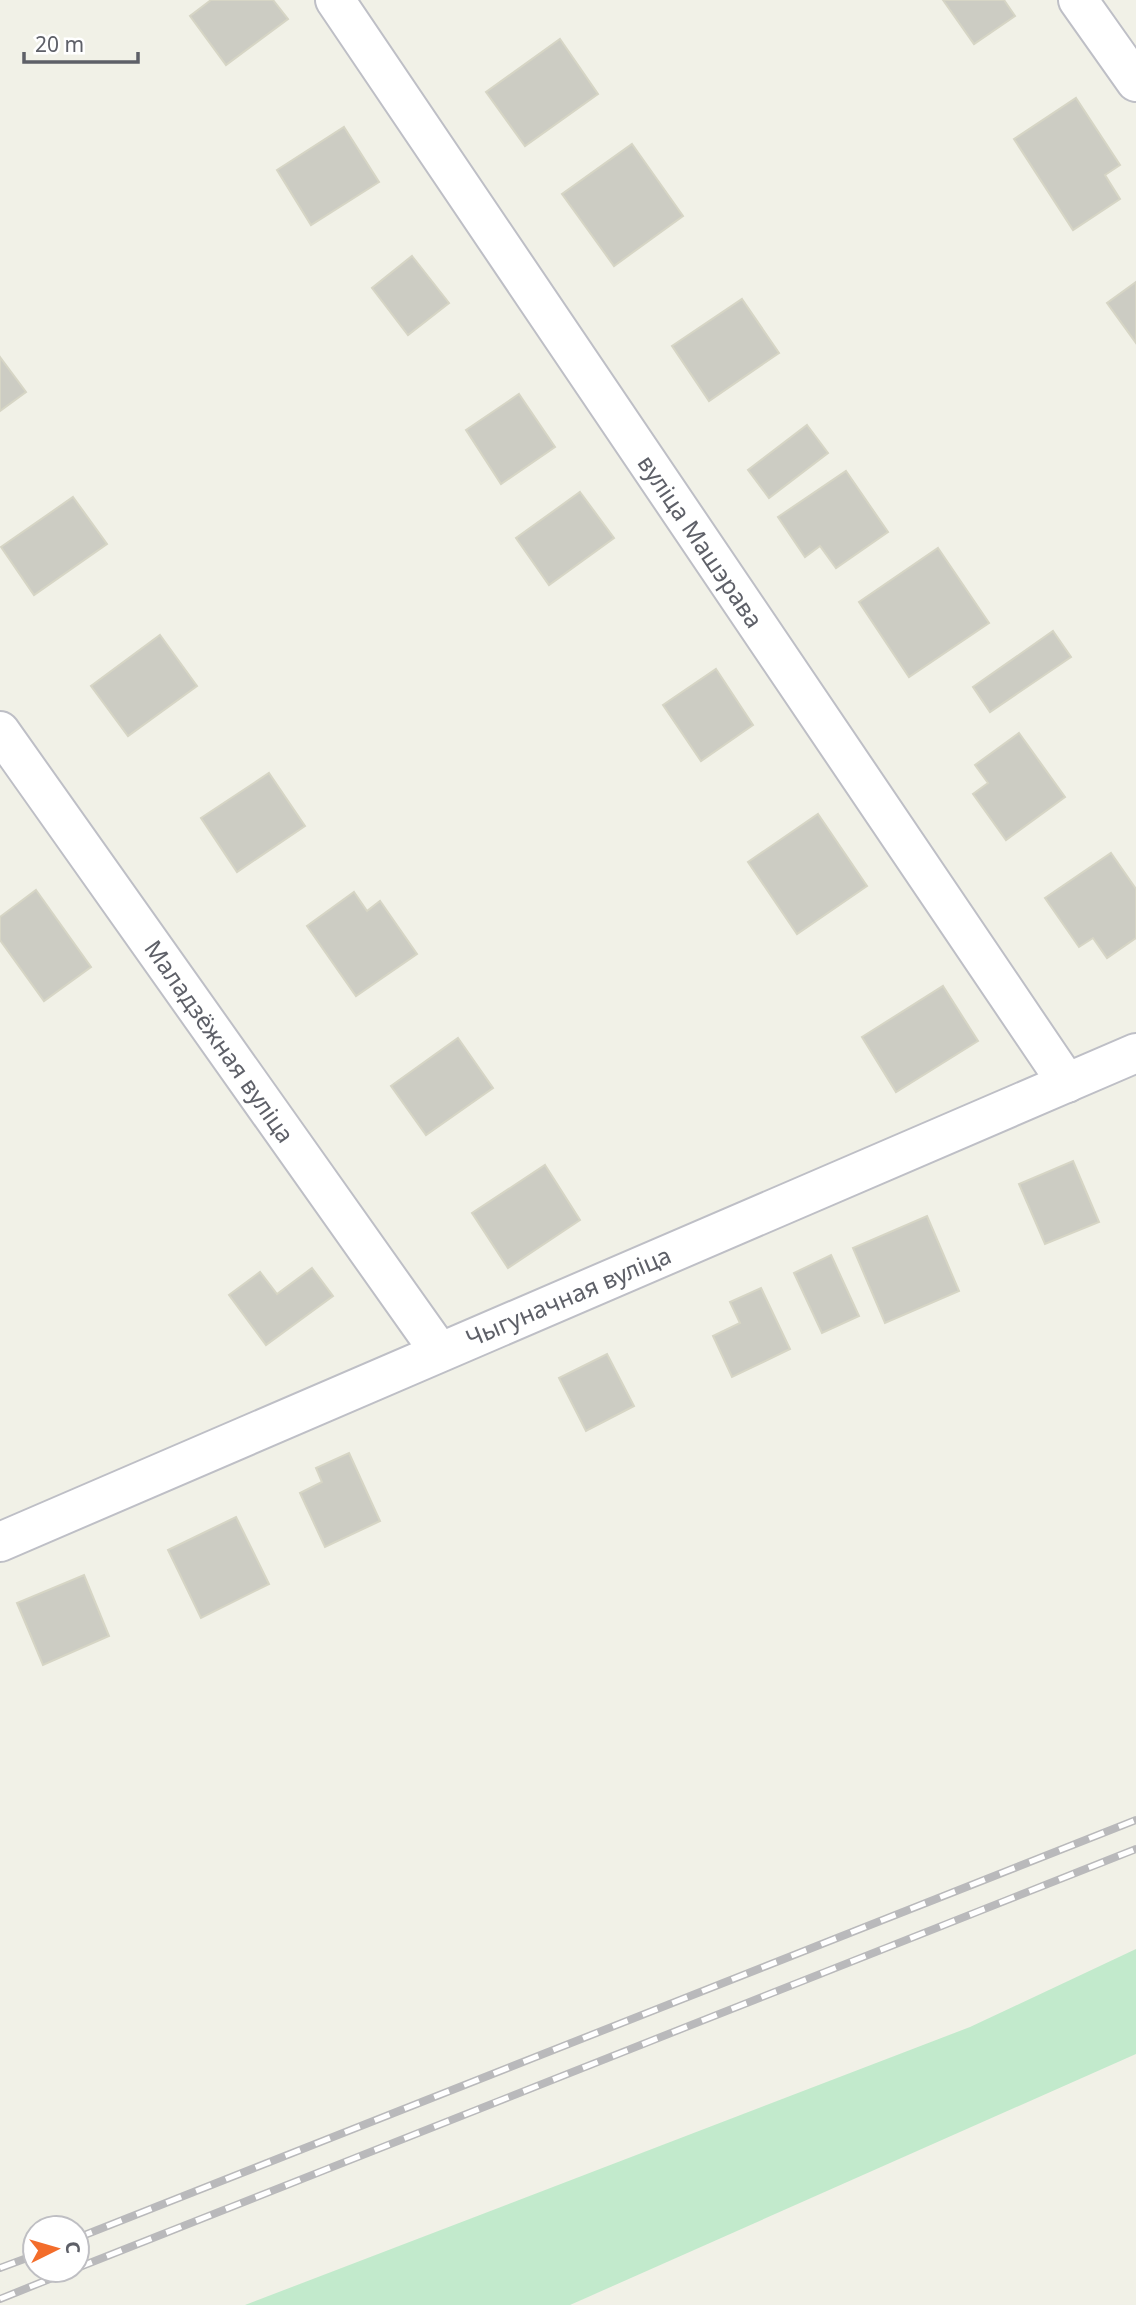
<svg xmlns="http://www.w3.org/2000/svg" width="1136" height="2305" font-family="'Noto Sans',sans-serif">
<rect width="100%" height="100%" fill="#f1f1e7"/>
<polygon fill="#c2eacc" points="1136,1949 1136,2054 570,2305 245,2305 970,2027"/>
<g fill="#ccccc3" stroke="#d6d5c5" stroke-width="2">
<polygon points="211,0 273,0 288,19 226,65 190,16"/>
<polygon points="943,0 1004,0 1015,16 974,44"/>
<polygon points="560,39 598,94 525,146 486,92"/>
<polygon points="1076,98 1120,165 1105,175 1120,199 1073,230 1014,139"/>
<polygon points="344,127 379,182 311,225 277,170"/>
<polygon points="632,144 683,216 614,266 562,194"/>
<polygon points="412,256 449,303 408,335 372,288"/>
<polygon points="1136,282 1136,343 1107,303"/>
<polygon points="742,299 779,353 709,401 672,346"/>
<polygon points="0,357 26,392 0,411"/>
<polygon points="519,394 555,447 501,484 466,430"/>
<polygon points="807,425 828,453 769,498 748,470"/>
<polygon points="846,471 888,532 836,568 820,546 805,557 778,517"/>
<polygon points="580,492 614,538 549,585 516,538"/>
<polygon points="73,497 107,544 34,595 1,547"/>
<polygon points="938,548 989,623 909,677 859,602"/>
<polygon points="1053,631 1071,657 990,712 973,687"/>
<polygon points="160,635 197,686 128,736 91,686"/>
<polygon points="716,669 753,725 701,761 663,705"/>
<polygon points="1019,733 1065,797 1006,840 973,794 988,783 975,765"/>
<polygon points="269,773 305,826 237,872 201,818"/>
<polygon points="818,814 867,886 797,934 748,862"/>
<polygon points="1111,853 1136,889 1136,938 1107,958 1093,938 1079,947 1045,898"/>
<polygon points="36,890 91,967 44,1001 0,940 0,917"/>
<polygon points="354,892 367,911 380,901 417,954 356,996 307,926"/>
<polygon points="943,986 978,1041 896,1092 862,1037"/>
<polygon points="458,1038 493,1088 426,1135 391,1086"/>
<polygon points="1073,1161 1099,1222 1045,1244 1019,1184"/>
<polygon points="545,1165 580,1220 508,1268 472,1213"/>
<polygon points="927,1216 959,1291 885,1323 853,1248"/>
<polygon points="831,1255 859,1316 822,1333 794,1273"/>
<polygon points="312,1268 333,1296 266,1345 229,1295 260,1272 277,1294"/>
<polygon points="761,1288 790,1349 732,1377 713,1336 740,1323 730,1302"/>
<polygon points="607,1354 634,1406 586,1431 559,1378"/>
<polygon points="349,1453 380,1521 325,1547 300,1493 322,1482 316,1468"/>
<polygon points="236,1517 269,1584 201,1618 168,1550"/>
<polygon points="84,1575 109,1636 43,1665 17,1603"/>
</g>
<g fill="none" stroke-linecap="round" stroke-linejoin="round">
<defs>
<g id="minor">
<polyline points="335,0 1067,1083"/>
<polyline points="1078,0 1136,82"/>
<polyline points="0,731 439,1351"/>
<polyline points="0,1542 1136,1053"/>
</g>
</defs>
<use href="#minor" stroke="#bebfc6" stroke-width="42"/>
<use href="#minor" stroke="#fff" stroke-width="38"/>
<defs>
<g id="rail">
<polyline points="77,2238 1136,1820"/>
<polyline points="0,2268 35,2255"/>
<polyline points="77,2268 1136,1849"/>
<polyline points="0,2299 72,2270"/>
</g>
</defs>
<use href="#rail" stroke="#b9b9bb" stroke-width="8"/>
<use href="#rail" stroke="#fff" stroke-width="5" stroke-dasharray="16" stroke-linecap="butt"/>
</g>
<g text-anchor="middle" dominant-baseline="central" stroke-width="6" stroke-linejoin="round" paint-order="stroke">
<g font-size="24" fill="#5e6068" stroke="#fff">
<text transform="translate(701 541) rotate(56)">вуліца Машэрава</text>
<text transform="translate(220 1041) rotate(55)">Маладзёжная вуліца</text>
<text transform="translate(568 1296) rotate(-23)">Чыгуначная вуліца</text>
</g>
</g>
<g transform="translate(56 2249) rotate(85)"><circle r="33" fill="#ffffff" stroke="#bfbfc3" stroke-width="2"/>
<path d="M0-5L12 26L0 18L-12 26Z" fill="#f36d2b"/>
<text y="-10" font-size="19" font-weight="bold" text-anchor="middle" fill="#5e6068">С</text>
</g>
<path d="M24 52v10h114v-10" fill="none" stroke="#5e6068" stroke-width="3.5"/>
<text x="35" y="52" font-size="21" fill="#5e6068" stroke="#ffffff" stroke-width="5" paint-order="stroke">20 m</text>
</svg>
